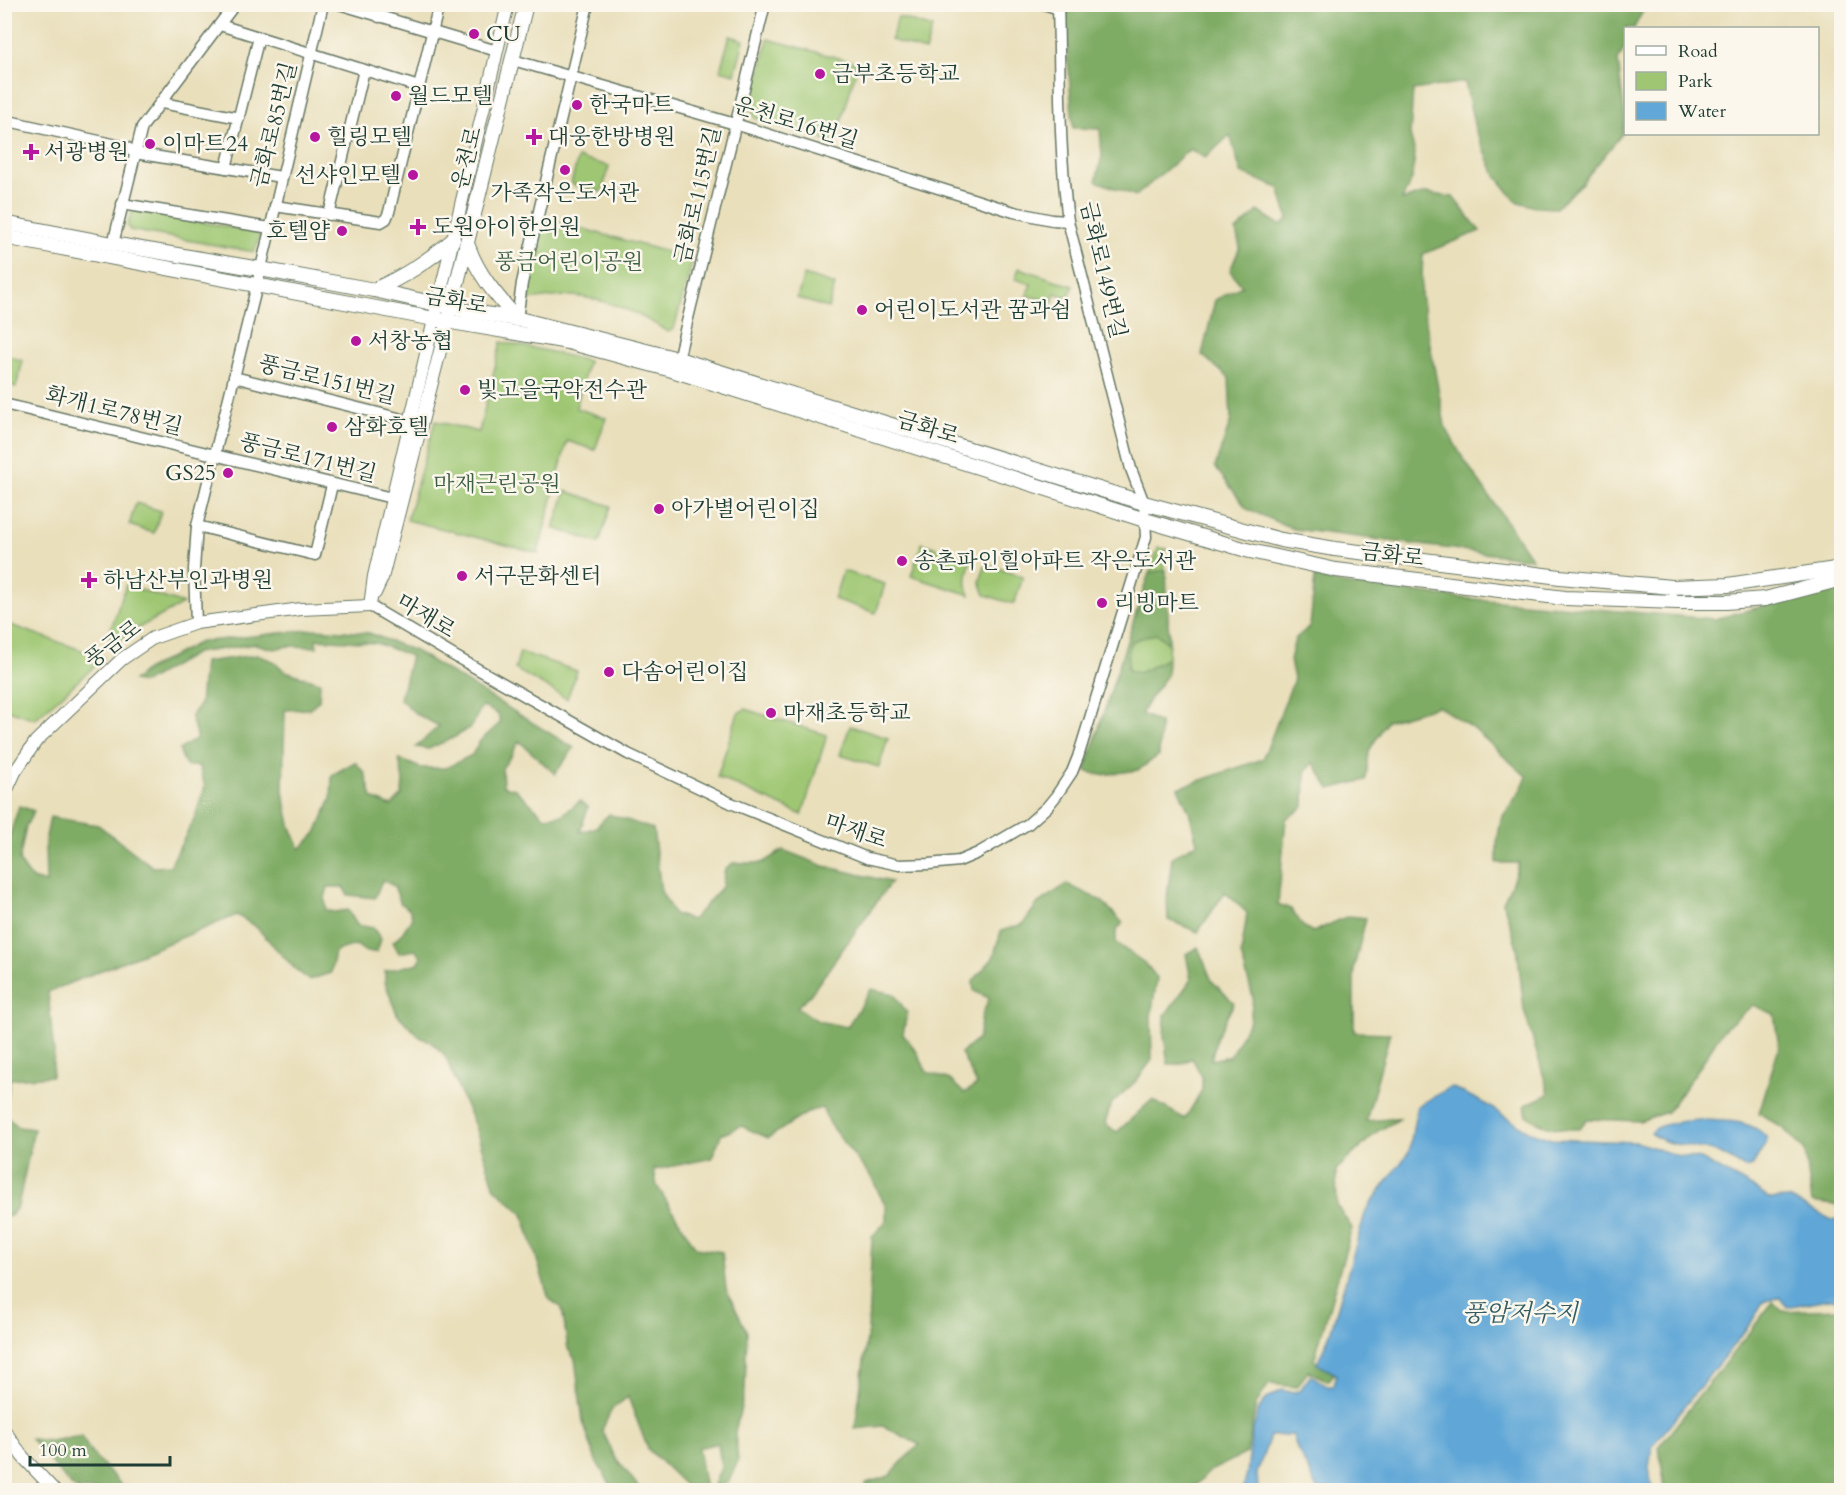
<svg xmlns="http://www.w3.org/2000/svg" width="1846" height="1495" font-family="Cardo,'Noto Serif KR',serif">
<rect width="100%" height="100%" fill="#fbf7ec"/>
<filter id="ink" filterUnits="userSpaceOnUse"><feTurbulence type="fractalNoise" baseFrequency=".0167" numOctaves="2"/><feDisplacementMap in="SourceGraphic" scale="12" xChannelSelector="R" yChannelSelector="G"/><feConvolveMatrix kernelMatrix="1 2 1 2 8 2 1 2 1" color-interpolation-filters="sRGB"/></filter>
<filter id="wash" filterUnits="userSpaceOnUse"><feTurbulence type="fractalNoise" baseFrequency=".008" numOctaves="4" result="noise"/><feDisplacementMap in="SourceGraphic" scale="24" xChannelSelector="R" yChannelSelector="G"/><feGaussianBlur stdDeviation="1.35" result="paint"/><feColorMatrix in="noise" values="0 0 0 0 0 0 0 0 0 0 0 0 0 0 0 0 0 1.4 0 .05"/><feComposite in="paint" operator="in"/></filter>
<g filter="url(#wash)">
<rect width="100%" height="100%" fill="#e9dfbb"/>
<g fill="#9fc773" stroke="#5f8254" stroke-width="1.5">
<polygon points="898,17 932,28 925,51 891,40"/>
<polygon points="730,36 744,40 735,74 720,70"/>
<polygon points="768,39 858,63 835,144 755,118 751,109"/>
<polygon points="578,158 609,166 602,192 571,184"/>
<polygon points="134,210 257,232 260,237 254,252 130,230 127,226 131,213"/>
<path d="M543 218 693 259 674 329 668 332C639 313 608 299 573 296 558 295 542 299 527 300L523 296Z"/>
<polygon points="1019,268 1073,286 1069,298 1055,293 1052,303 1027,295 1031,284 1015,279"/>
<polygon points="804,275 835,285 828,308 797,298"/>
<polygon points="501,342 543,350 588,361 576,408 606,418 595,450 567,441 538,553 407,520 435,421 479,432"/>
<polygon points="5,355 23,361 16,387 5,384"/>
<polygon points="566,491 611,506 599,543 554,528"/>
<polygon points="136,503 161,511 154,533 129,525"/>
<path d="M922 543 971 560C967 573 964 582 970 595L911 576Z"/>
<polygon points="1158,548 1167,549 1164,559 1169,637 1167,675 1150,698 1141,714 1160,723 1159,755 1138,770 1101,775 1085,771"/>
<polygon points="986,564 1023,577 1014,604 985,595 980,581"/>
<polygon points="843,571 885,584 876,613 834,599"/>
<polygon points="126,585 183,604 140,627 121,641 108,637"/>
<polygon points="5,623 104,658 35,719 5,709"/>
<polygon points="520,652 577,671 567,699 515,669"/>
<polygon points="745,709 827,735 802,815 717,777 738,713"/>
<polygon points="850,726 888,738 879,767 840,755"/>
</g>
<g fill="#7fac65" stroke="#4f744c" stroke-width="1.5">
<polygon points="1064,5 1646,5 1634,28 1626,28 1625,46 1618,61 1625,119 1622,134 1582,183 1556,208 1535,207 1516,201 1496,176 1475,129 1465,82 1413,90 1410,135 1415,153 1412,179 1402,200 1426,193 1453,197 1480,231 1423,254 1421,296 1445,426 1461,455 1532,559 1294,529 1247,509 1215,467 1231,420 1229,378 1202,355 1215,300 1242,286 1230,271 1240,247 1236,231 1258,211 1280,225 1288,219 1279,188 1241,173 1230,135 1205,158 1190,149 1136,196 1096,181 1102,156 1100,129 1073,128"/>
<polygon points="1166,570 1169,644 1157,634 1146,636 1131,642 1128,657 1128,670 1139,673 1168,658 1167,675 1150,698 1141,714 1160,723 1159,755 1138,770 1101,775 1085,771 1149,573"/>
<path d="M1315 577 1343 584 1462 598 1715 619 1841 585V1206L1812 1202 1805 1151 1784 1129 1759 1113 1779 1047 1774 1014 1753 1005 1722 1031 1701 1065 1667 1112 1640 1121 1587 1119 1579 1129C1557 1129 1545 1128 1527 1116L1525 1105 1549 1094 1524 1010 1517 947 1503 902 1511 885 1519 863H1497V843L1501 819 1520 791 1527 777 1474 729 1438 706 1387 721 1369 751 1366 780 1330 789 1313 762 1305 773 1304 807 1286 819 1278 904 1291 909 1304 927 1313 932 1348 916 1366 918 1354 968V1032L1390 1033 1366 1121 1401 1118 1378 1131 1336 1170 1337 1206 1352 1228 1314 1360 1334 1374 1328 1381 1308 1371 1297 1387 1269 1384 1256 1404 1247 1453 1208 1472 1192 1490H865L866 1483 889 1476 911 1452 920 1445 883 1426 855 1429 868 1330 872 1237 886 1221V1207L871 1177 833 1129 822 1108 810 1111 768 1138 741 1126 721 1135 712 1158 654 1170 657 1186 696 1248 722 1252 726 1289 747 1332 745 1391 735 1432 738 1461 729 1481 712 1490 721 1467 718 1443 698 1448 705 1490H690L648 1449 628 1397 612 1409 602 1430 615 1457 641 1490H614L596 1461 583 1422 575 1359 568 1349 562 1308 549 1299 523 1214 495 1188 474 1124 464 1102 447 1060 443 1053 431 1042 420 1037 397 1014 385 982V971L419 963 421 956 415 950 399 953 393 942 401 935 412 918 410 910 401 904 394 886 382 880 375 898 348 895 343 887H328L325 898 326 910 335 912 348 910 357 925 373 928 381 939 377 952H366L356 945 335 951 331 973 309 980 295 969 256 927 237 915 48 992 54 1053 52 1076 10 1079 5 1115 18 1127 34 1129 18 1206 12 1214 5 1218 4 853 19 806 34 811 26 826 19 861 32 879 46 883 45 842 50 817 98 825 153 867 170 866 195 817 205 786 199 766H186L179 750 197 738 191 717 200 704 204 662 257 655 273 661 285 671 320 682 319 700 309 709 285 710 283 791 290 825 300 849 316 833 331 799 332 775 355 762 365 773 372 798 391 806 402 795 403 780 399 759 421 768H446L472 755 479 742 500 723 498 714 482 706 471 727 453 738 428 749 416 747 439 726 416 714 400 699 411 656 376 643 316 639 317 647 288 646 274 649 255 644 196 653 144 683 133 681 146 670 200 642 316 629 369 633 415 651 574 748 555 774 519 741 511 756 502 768 503 786 515 789 545 817 562 815 580 801 588 807 580 832 595 828 609 814 653 829 661 891 674 914 692 920 722 887 725 869 733 863H762L783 850 824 866 891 882 810 995 797 1007 818 1021 847 1027 871 989 894 994 907 1013 903 1034 917 1052 927 1072 950 1080 964 1093 977 1085 961 1053 978 1039 982 1016 989 998 974 991 973 981 993 958 1001 931 1023 924 1038 903 1067 884 1102 901 1123 923 1116 931V943L1146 964 1157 978 1151 1016 1152 1060 1136 1081 1111 1104 1105 1124 1117 1132 1152 1100 1185 1119 1202 1090V1077L1192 1058 1182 1064H1168L1164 1036 1165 1015 1191 980 1186 954 1198 947 1212 981 1234 1003 1217 1037 1211 1060 1230 1056 1250 1020 1253 997 1241 955 1247 913 1225 892 1198 932 1168 920 1167 898 1172 857 1197 843 1189 811 1178 788 1263 759 1294 679 1290 660 1295 639 1310 626Z"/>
<polygon points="1773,1302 1782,1311 1841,1309 1841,1490 1665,1490 1659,1447"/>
<polygon points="82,1436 89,1450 126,1490 78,1490 71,1486 31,1439 50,1441"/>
</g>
<g fill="#61a7d7" stroke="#407286" stroke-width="1.5">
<polygon points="1451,1087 1482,1102 1528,1131 1551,1139 1637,1142 1675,1155 1701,1159 1750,1186 1770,1199 1788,1198 1832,1220 1841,1218 1841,1300 1828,1299 1787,1307 1779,1297 1763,1302 1751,1323 1652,1447 1649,1467 1652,1490 1319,1490 1297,1449 1293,1435 1270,1436 1257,1473 1258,1490 1243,1490 1247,1473 1252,1432 1260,1407 1267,1398 1282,1390 1291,1392 1299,1391 1311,1375 1327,1386 1334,1386 1336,1374 1317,1364 1330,1334 1366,1210 1409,1152 1417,1106"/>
<path d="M1701 1120C1723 1121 1753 1119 1767 1138V1141L1752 1166 1745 1168C1735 1162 1725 1156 1715 1152 1698 1146 1662 1146 1651 1133 1659 1122 1688 1121 1701 1120Z"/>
</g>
</g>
<g filter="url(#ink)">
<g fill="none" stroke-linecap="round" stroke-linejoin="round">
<defs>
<g id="minor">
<polyline points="339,4 497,51"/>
<polyline points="1044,4 1059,9"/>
<polyline points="379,17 382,4"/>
<polyline points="220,25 419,87"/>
<polyline points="513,60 735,124 1014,212 1052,220 1068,221"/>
<polyline points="162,103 239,118"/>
<polyline points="4,120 126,147 135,153 281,177"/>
<polyline points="226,168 259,37"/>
<polyline points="122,204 270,228"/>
<polyline points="275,206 381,222 386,219 389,212 439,4"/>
<polyline points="329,215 364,70"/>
<polyline points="113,244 142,127 235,4"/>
<polyline points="517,319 522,283 588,4"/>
<polyline points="678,359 765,4"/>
<polyline points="234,377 410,421"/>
<polyline points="4,404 392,498"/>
<polyline points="197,526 315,555 332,485"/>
<path d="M370 606 451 654 628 754 731 803 867 858 899 865 929 864 959 861 978 853 1028 824 1047 807 1056 796 1072 772 1078 757 1146 537 1144 503 1131 469 1068 221C1059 150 1060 76 1058 4"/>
<polyline points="196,623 194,569 197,526 257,285 323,4"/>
<polyline points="4,769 15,772"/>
</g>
<g id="tertiary">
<polyline points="375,593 382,578 450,312"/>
<polyline points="370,606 374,576 508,4"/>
<polyline points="4,796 15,772 36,741 122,659 153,638 196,623 301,609 370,606"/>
<polyline points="4,1430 23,1457 54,1490"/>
</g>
<g id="secondary">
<polyline points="4,223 113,244 260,269 374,290 467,311 523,320 678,359 1144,503 1281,540 1335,549 1560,577 1672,587 1728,585 1842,568"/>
<polyline points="4,237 434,319 568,342 672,370 1145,520 1250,551 1336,570 1565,598 1677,602 1726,602 1765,599 1842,579"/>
<path d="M468 246C478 275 497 296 517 319"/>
<path d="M374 290C405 276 426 262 453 240"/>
<polyline points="451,307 526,4"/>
</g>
</defs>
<use href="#minor" stroke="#667663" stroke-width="13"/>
<use href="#tertiary" stroke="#667663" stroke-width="14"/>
<use href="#secondary" stroke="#667663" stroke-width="16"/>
<use href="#minor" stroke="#fff" stroke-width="10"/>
<use href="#tertiary" stroke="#fff" stroke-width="12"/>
<use href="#secondary" stroke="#fff" stroke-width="14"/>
</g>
</g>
<g fill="#b5179e" stroke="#fbf7ec" stroke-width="2">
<circle cx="474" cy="34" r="6"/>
<circle cx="820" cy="74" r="6"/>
<circle cx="396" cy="96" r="6"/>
<circle cx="577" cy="105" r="6"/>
<circle cx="315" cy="137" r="6"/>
<path d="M531 128h6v6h6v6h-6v6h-6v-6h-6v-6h6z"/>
<circle cx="150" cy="144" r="6"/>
<path d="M28 143h6v6h6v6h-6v6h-6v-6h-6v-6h6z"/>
<circle cx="565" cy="170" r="6"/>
<circle cx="413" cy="175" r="6"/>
<path d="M415 218h6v6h6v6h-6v6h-6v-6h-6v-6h6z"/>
<circle cx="342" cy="231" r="6"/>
<circle cx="862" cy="310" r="6"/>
<circle cx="356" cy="341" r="6"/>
<circle cx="465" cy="390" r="6"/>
<circle cx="332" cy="427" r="6"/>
<circle cx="228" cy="473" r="6"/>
<circle cx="659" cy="509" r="6"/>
<circle cx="902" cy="561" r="6"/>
<circle cx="462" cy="576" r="6"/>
<path d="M86 571h6v6h6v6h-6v6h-6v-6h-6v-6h6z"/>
<circle cx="1102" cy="603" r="6"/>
<circle cx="609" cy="672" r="6"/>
<circle cx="771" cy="713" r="6"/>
</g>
<g text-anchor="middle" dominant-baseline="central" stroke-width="5" stroke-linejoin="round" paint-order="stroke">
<g font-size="22" fill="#1f3d34" stroke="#fbf7ec" text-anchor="start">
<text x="486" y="34">CU</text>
<text x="832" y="74">금부초등학교</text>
<text x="408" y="96">월드모텔</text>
<text x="589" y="105">한국마트</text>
<text x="327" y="137">힐링모텔</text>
<text x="548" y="137">대웅한방병원</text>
<text x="162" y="144">이마트24</text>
<text x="44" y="152">서광병원</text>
<text x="401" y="175" text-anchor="end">선샤인모텔</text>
<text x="565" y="193" text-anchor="middle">가족작은도서관</text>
<text x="432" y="227">도원아이한의원</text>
<text x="330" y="231" text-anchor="end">호텔얌</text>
<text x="874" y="310">어린이도서관 꿈과쉼</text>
<text x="368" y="341">서창농협</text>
<text x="477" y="390">빛고을국악전수관</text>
<text x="344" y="427">삼화호텔</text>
<text x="216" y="473" text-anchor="end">GS25</text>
<text x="671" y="509">아가별어린이집</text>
<text x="914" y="561">송촌파인힐아파트 작은도서관</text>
<text x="474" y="576">서구문화센터</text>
<text x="103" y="580">하남산부인과병원</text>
<text x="1114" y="603">리빙마트</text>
<text x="621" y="672">다솜어린이집</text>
<text x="783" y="713">마재초등학교</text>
</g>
<g font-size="22" fill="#1f3d34" stroke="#fbf7ec">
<text transform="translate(796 123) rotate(17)">운천로16번길</text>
<text transform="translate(274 125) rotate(-76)">금화로85번길</text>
<text transform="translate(467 158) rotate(-76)">운천로</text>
<text transform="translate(698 195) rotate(-77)">금화로115번길</text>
<text transform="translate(1103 270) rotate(77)">금화로149번길</text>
<text transform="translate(456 301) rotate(10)">금화로</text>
<text transform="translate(327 380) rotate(14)">풍금로151번길</text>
<text transform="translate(114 411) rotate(14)">화개1로78번길</text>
<text transform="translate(928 428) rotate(17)">금화로</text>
<text transform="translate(308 458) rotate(14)">풍금로171번길</text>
<text transform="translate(1392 555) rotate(7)">금화로</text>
<text transform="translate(426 616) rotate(31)">마재로</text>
<text transform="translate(113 644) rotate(-37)">풍금로</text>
<text transform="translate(856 831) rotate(19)">마재로</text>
</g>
<g font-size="22" fill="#3f6044" stroke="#fbf7ec">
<text x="569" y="262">풍금어린이공원</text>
<text x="497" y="484">마재근린공원</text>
</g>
<g font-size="24" font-style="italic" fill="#335d65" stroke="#fbf7ec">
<text x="1520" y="1313">풍암저수지</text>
</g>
</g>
<rect width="1846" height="1495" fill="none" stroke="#fbf7ec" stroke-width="24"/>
<rect x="1624" y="27" width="195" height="108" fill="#fbf7ec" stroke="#a3ada2" stroke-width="1.5"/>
<rect x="1636" y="46" width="30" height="9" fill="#ffffff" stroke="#a3ada2" stroke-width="1.5"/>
<text x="1678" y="57" font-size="18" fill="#1f3d34">Road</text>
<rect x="1636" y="72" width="30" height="18" fill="#9fc773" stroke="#a3ada2" stroke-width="1.5"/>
<text x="1678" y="87" font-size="18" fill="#1f3d34">Park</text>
<rect x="1636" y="102" width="30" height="18" fill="#61a7d7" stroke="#a3ada2" stroke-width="1.5"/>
<text x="1678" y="117" font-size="18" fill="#1f3d34">Water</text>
<path d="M30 1456v9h140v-9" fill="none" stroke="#1f3d34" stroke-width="3"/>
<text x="39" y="1456" font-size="18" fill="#1f3d34" stroke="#fbf7ec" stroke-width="4.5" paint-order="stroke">100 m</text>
</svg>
